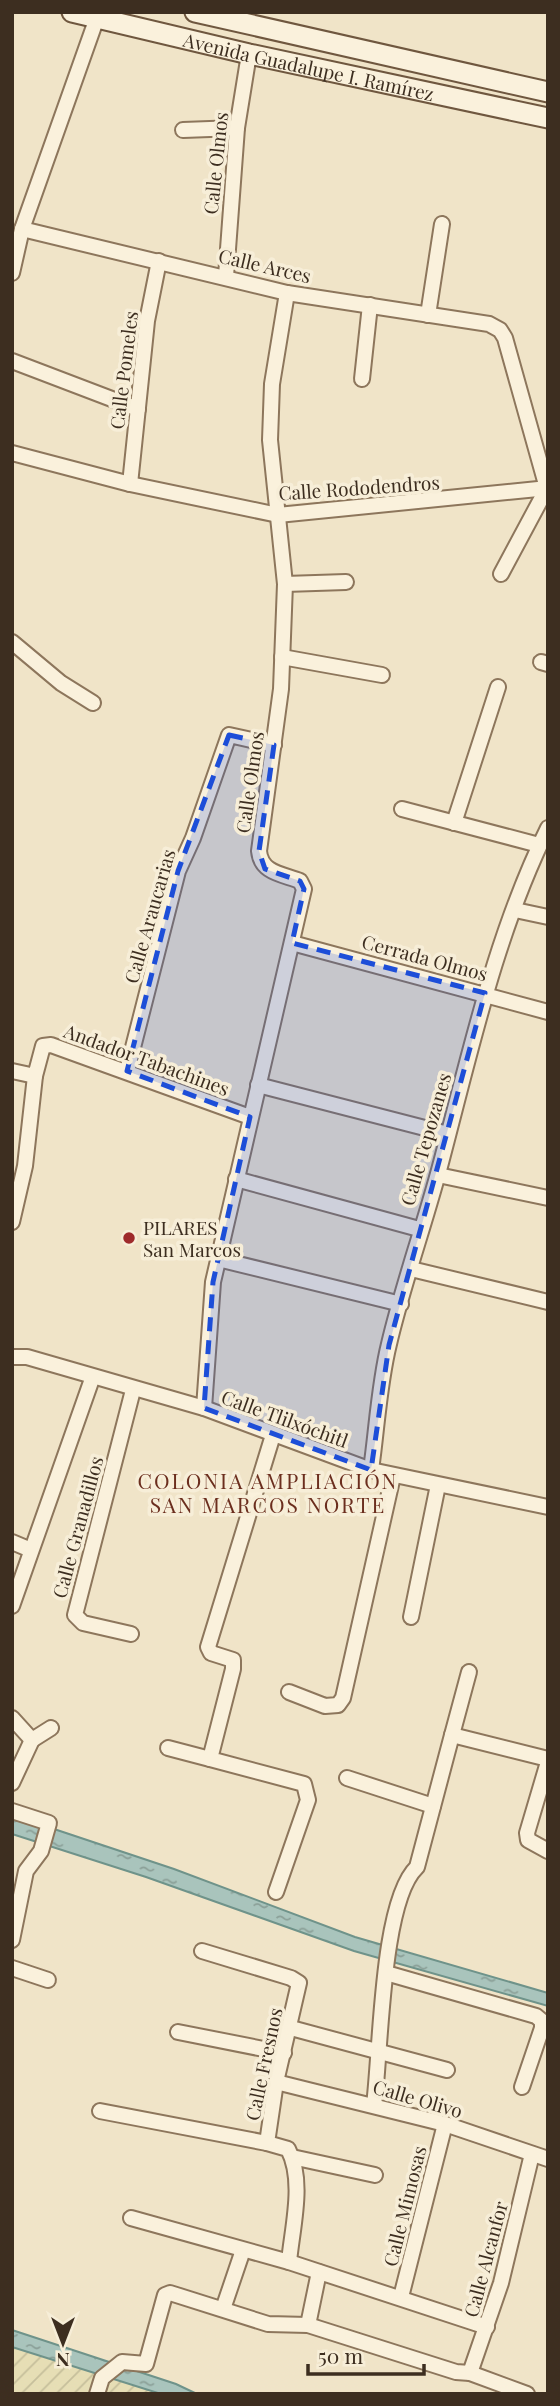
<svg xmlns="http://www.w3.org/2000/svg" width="560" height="2406" font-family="'Playfair Display',serif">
<defs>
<pattern id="farmland-furrows" width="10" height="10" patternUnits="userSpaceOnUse" patternTransform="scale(1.75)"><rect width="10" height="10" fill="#e6deb5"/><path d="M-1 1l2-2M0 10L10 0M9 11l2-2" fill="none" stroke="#c6bf9b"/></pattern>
<pattern id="water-ripples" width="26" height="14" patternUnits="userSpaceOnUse" patternTransform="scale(1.75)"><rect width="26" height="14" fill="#a9c4bc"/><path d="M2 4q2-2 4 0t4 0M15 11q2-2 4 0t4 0" fill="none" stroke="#8ba098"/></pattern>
</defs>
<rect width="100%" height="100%" fill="#f0e4c8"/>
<polygon fill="url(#farmland-furrows)" points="12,2347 96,2373 161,2394 12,2394"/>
<g fill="url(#water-ripples)" stroke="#6f938a" stroke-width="2">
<polygon points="12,1815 174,1869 355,1937 548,1993 548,2006 354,1951 146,1877 12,1834"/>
<polygon points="12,2330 176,2384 197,2394 161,2394 12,2347"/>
</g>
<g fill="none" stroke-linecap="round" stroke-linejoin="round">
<defs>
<g id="minor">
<polyline points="183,130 237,128"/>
<polyline points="22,229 287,293 489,324 500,330 505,338 547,488 501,574"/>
<polyline points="12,273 22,229 99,12"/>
<polyline points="226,276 237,128 249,54"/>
<polyline points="428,315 442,224"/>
<polyline points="12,361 138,409"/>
<polyline points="362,379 370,305"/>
<polyline points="12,453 130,484 278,515 548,488"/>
<polyline points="130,484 147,321 159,261"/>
<polyline points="285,584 346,582"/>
<polyline points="12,642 61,683 93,703"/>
<polyline points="282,657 382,675"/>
<polyline points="541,662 548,664"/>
<polyline points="402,809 539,845"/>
<polyline points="454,823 498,687"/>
<polyline points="515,910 548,917"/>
<polyline points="292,943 548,1012"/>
<polyline points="12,1071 35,1076 43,1046 51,1045 250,1117"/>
<polyline points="127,1071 178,871 193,838 229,735 274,745"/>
<polyline points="258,1085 448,1134"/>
<polyline points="438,1175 548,1198"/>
<polyline points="236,1179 419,1229"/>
<polyline points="12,1222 25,1166 35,1076"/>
<polyline points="218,1259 401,1304"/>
<polyline points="411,1269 548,1302"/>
<polyline points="12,1357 27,1357 204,1408 371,1470 548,1507"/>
<path d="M204 1408 213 1282 304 889 300 881C282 874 261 873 259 851L281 689 285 584 270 440 272 384 287 293"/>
<polyline points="273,1435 208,1647 211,1653 233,1660 233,1669 210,1759 304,1784 308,1800 276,1892"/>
<path d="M371 1470C377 1428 379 1384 389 1344 404 1280 427 1218 443 1155 472 1045 497 931 548 828"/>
<polyline points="12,1542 31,1550"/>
<polyline points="12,1606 92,1379"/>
<polyline points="411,1617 438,1485"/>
<polyline points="131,1634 83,1623 75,1615 133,1390"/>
<polyline points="289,1692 325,1706 338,1705 343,1698 393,1476"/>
<polyline points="12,1718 32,1740 51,1728"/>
<polyline points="452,1735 469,1672"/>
<polyline points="168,1748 210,1759"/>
<polyline points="548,1762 527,1833 528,1840 548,1851"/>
<polyline points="347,1778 433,1806"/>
<polyline points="12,1783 32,1740"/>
<polyline points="12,1811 49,1823 41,1851 26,1871 12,1940"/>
<path d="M202 1951 291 1978 299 1983 276 2082 267 2143 288 2149C305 2181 292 2228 289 2262"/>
<polyline points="12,1968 48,1980"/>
<polyline points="386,1973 536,2016 542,2021 542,2028 522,2087"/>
<polyline points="291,2028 447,2070"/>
<polyline points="178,2032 284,2053"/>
<polyline points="276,2082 445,2124 548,2159"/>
<path d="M374 2105C381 2051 381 1901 417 1867L452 1735 548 1759"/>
<polyline points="100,2111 267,2143"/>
<polyline points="292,2157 375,2175"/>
<polyline points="131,2218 289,2262 487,2327"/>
<polyline points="401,2297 445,2124"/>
<polyline points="223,2309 243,2250"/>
<polyline points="308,2325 319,2272"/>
<polyline points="470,2373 501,2283 532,2154"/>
<polyline points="97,2394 102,2378 122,2362 146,2364 165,2295 170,2293 268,2324 308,2325 456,2372 470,2373 527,2394"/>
</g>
<g id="secondary">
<path id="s1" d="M72 12 249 54 548 118"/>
<polyline points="195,12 548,92"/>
</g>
</defs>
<use href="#minor" stroke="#8d765c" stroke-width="18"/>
<use href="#secondary" stroke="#6f573f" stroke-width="23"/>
<use href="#minor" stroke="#faf1dc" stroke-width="14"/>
<use href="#secondary" stroke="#faf1dc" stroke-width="19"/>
</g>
<path fill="#1d4ed8" fill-opacity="0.2" stroke="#1d4ed8" stroke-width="5" stroke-dasharray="14 9" stroke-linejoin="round" d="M229 735 274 745 259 851 265 869 300 881 304 889 292 943 485 993 389 1345 371 1470 204 1408 213 1282 250 1117 127 1071 178 871Z"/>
<circle fill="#9e2a2b" stroke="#f7eed8" stroke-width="2.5" cx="129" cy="1238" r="7"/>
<g text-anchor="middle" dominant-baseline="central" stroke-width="7" stroke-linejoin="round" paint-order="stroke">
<g font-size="19" fill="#3d2e20" stroke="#f7eed8">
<text stroke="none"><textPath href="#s1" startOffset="243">Avenida Guadalupe I. Ramírez</textPath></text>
<text transform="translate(215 163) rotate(-84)">Calle Olmos</text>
<text transform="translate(265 265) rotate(13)">Calle Arces</text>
<text transform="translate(123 370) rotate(-83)">Calle Pomeles</text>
<text transform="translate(359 487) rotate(-4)">Calle Rododendros</text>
<text transform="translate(249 782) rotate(-82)">Calle Olmos</text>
<text transform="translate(149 916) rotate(-74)">Calle Araucarias</text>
<text transform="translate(425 957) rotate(15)">Cerrada Olmos</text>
<text transform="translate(147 1059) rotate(20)">Andador Tabachines</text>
<text transform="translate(425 1139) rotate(-74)">Calle Tepozanes</text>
<text transform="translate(285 1418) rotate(20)">Calle Tlilxóchitl</text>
<text transform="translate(77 1527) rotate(-75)">Calle Granadillos</text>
<text transform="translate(263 2064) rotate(-78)">Calle Fresnos</text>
<text transform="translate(418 2098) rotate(16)">Calle Olivo</text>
<text transform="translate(404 2206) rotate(-76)">Calle Mimosas</text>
<text transform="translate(485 2259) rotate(-75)">Calle Alcanfor</text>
</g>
<g font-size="19" fill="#3d2e20" stroke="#f7eed8" text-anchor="start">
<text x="143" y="1227">PILARES<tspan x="143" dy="22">San Marcos</tspan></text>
</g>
<g font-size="21" letter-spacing="2" fill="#6b2e1e" stroke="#f7eed8">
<text x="268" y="1480">COLONIA AMPLIACIÓN<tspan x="268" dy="24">SAN MARCOS NORTE</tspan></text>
</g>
</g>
<rect width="560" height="2406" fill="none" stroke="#3d2e20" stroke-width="28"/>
<g transform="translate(63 2343) rotate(180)" stroke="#f7eed8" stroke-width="5" paint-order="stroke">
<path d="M0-5L12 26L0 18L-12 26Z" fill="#3d2e20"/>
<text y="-10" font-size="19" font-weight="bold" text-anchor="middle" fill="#3d2e20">N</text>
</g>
<path d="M308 2364v10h116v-10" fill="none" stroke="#3d2e20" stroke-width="3.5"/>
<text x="318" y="2364" font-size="21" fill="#3d2e20" stroke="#f7eed8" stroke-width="5" paint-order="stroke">50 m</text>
</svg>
